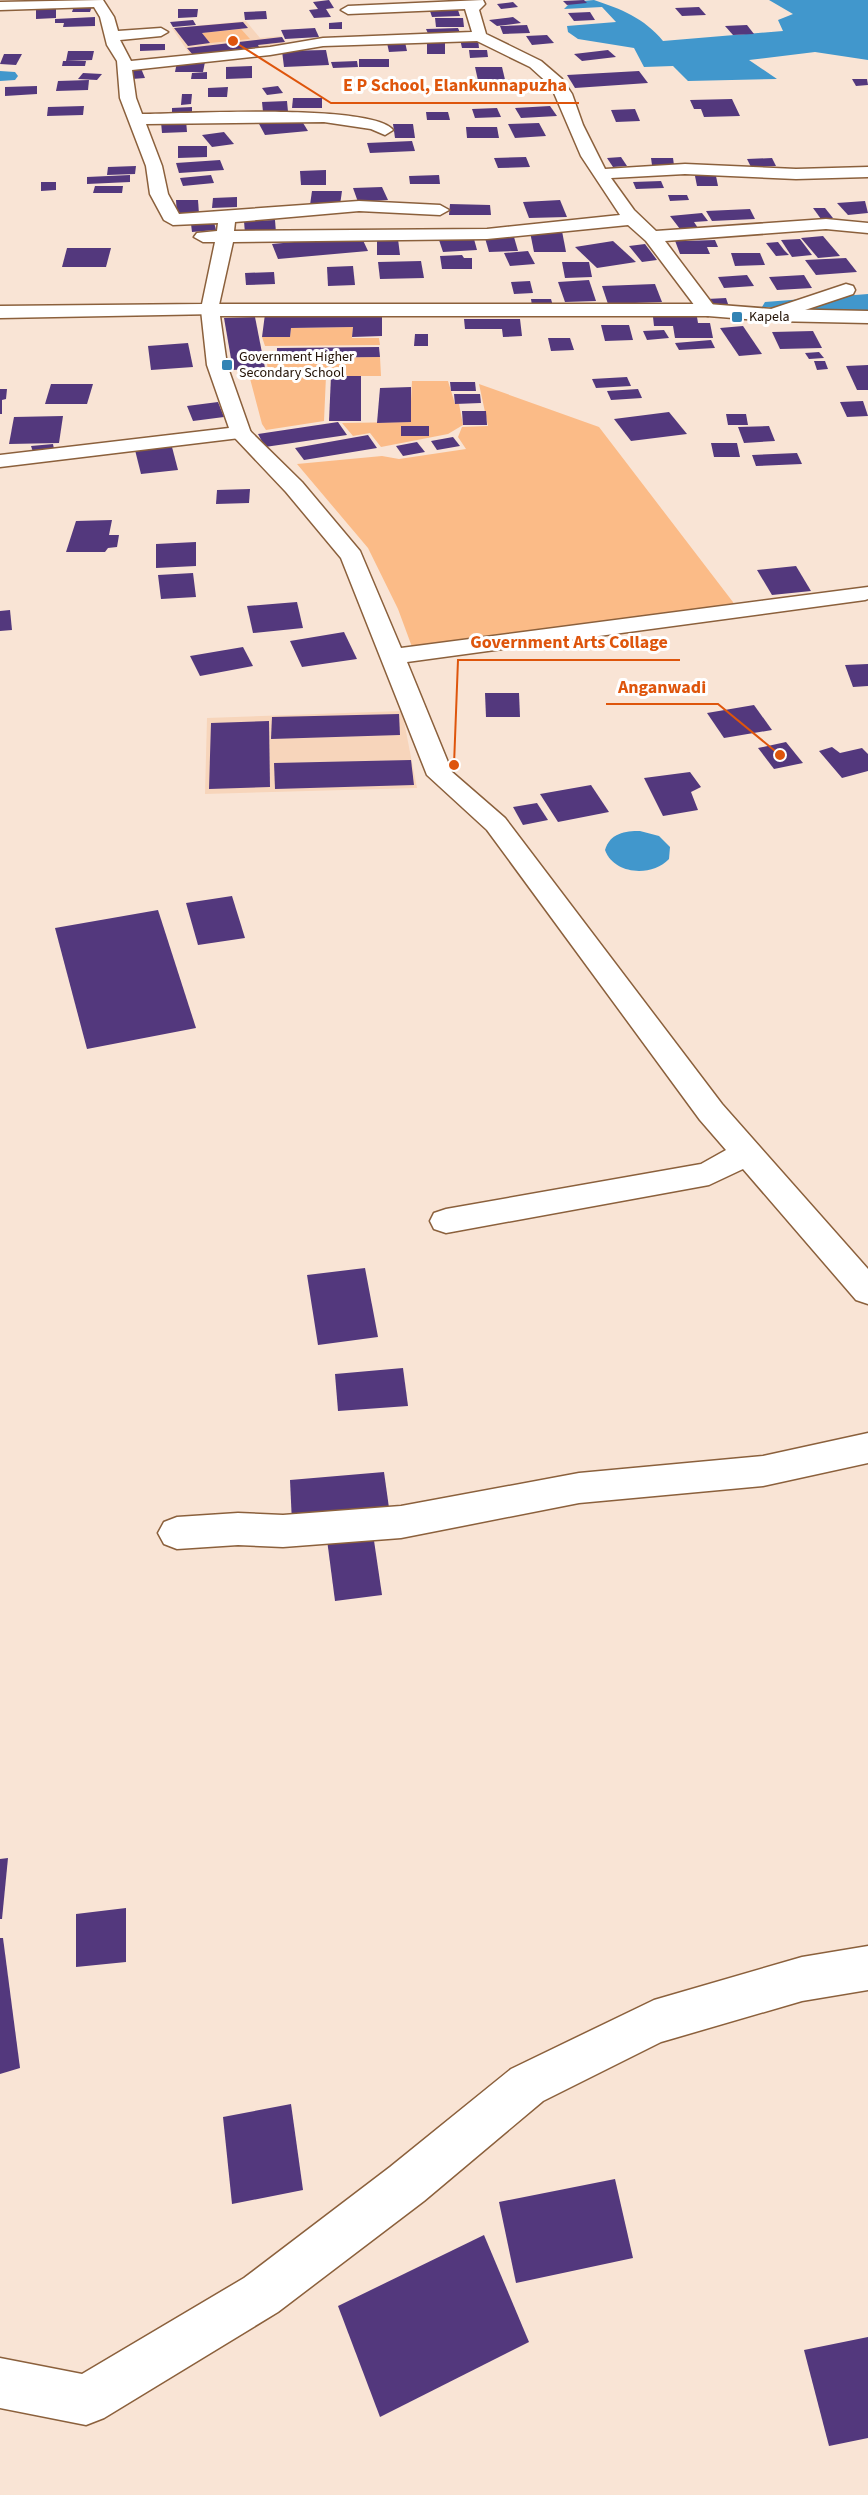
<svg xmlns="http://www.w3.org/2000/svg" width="868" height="2495" font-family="'Source Sans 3',sans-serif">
<rect width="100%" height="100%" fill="#f9e4d5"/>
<g fill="#f7d5bb">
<polygon points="246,21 260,38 281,36 288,45 191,56 172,28"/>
<polygon points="402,711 417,788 205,794 207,718"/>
</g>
<g fill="#fbbb87">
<polygon points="241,29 250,39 210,43 202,33"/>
<polygon points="353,327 352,338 379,338 380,345 265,346 262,337 290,337 291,328"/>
<polygon points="380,357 381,376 326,376 324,421 266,430 262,424 248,371 268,370 266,358"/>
<polygon points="412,381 448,381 455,404 459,404 463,425 448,434 381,447 370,433 353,436 342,423 410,422"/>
<polygon points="479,384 599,427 736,606 415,655 398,609 368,548 297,464 382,456 399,459 466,449 458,437 462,427 488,426"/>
</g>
<g fill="#4197cc">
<path d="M594 0C621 9 644 18 663 41L783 31 778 20 793 14 769 0H868V60L815 52 749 60 777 79 688 81 673 66 644 67 634 48 578 39 568 32 567 26 616 22 602 7 564 9 571 2Z"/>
<polygon points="868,294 868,311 762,307 765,302"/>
<path d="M640 831 659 836 670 847 669 859C652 877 614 875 605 850 610 833 625 831 640 831Z"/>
</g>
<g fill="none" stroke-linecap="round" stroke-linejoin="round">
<polygon fill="#4197cc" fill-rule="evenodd" points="0,71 15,72 18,76 15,80 0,81"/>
</g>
<g fill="#53387d">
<polygon points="329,0 334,8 326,9 331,17 314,18 309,10 318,9 313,2"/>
<polygon points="584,0 587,3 567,5 563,1"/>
<polygon points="513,2 518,7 501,9 497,4"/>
<polygon points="74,6 92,6 90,12 72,12"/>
<polygon points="56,7 56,18 36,19 36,8"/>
<polygon points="699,7 706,15 682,16 675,8"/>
<polygon points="178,9 198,9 197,17 178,18"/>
<polygon points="458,10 460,16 432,17 430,11"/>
<polygon points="266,11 267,19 245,20 244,12"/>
<polygon points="590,12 595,20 574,21 568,13"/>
<polygon points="95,17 95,26 63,27 64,23 55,23 55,19"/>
<polygon points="513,17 521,23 497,26 489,20"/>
<polygon points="435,18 463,18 464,27 436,27"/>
<polygon points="193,20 196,25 173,27 170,22"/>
<polygon points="243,22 248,28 202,33 210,43 188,46 174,28"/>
<polygon points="342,22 342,29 329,29 329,23"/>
<polygon points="527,25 530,33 503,34 500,26"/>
<polygon points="747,25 754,34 733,35 725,26"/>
<polygon points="315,28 319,37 285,39 281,30"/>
<polygon points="458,28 461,35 429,36 426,29"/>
<polygon points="547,35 554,43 532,45 526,36"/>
<polygon points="282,37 285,42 258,45 259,47 193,55 187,48"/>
<polygon points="460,39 478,39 479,48 462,48"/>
<polygon points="405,42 407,51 389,52 387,43"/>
<rect x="427" y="43" width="18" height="11"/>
<polygon points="140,44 165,44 165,50 140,51"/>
<polygon points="326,50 329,65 284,67 282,51"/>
<polygon points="469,50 487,50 488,57 470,58"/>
<polygon points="608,50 616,57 582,61 574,54"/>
<polygon points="68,51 94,51 92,60 66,61"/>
<polygon points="4,54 22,54 16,65 0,64"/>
<rect x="359" y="59" width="30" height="8"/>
<polygon points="63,61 86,61 85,66 62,66"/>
<polygon points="357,61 358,67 333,68 331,62"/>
<polygon points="177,62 205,62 203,72 175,72"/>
<polygon points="140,66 145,78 132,79 128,67"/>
<polygon points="252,66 252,78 226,79 226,67"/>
<polygon points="475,67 502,67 507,88 479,85"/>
<polygon points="639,71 648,83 575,88 567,75"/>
<polygon points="207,72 207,79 191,79 192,73"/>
<polygon points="83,73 102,74 97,80 78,79"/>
<polygon points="852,79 867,79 868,85 856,86"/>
<polygon points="89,80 88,90 56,91 58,81"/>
<polygon points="37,86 37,94 5,96 5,87"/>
<polygon points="278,86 283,93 267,95 262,88"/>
<polygon points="228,87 227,97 208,97 208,88"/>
<polygon points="182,94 192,94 191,104 181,105"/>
<polygon points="293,98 322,98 322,108 292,108"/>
<polygon points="732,99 740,116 704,117 701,109 694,109 690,100"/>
<polygon points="287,101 288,112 263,112 262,102"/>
<polygon points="84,106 83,115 47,116 48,107"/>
<polygon points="550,106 557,116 521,118 515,108"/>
<polygon points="192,107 192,114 172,115 172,108"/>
<polygon points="497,108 501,117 475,118 472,109"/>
<polygon points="635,109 640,121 616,122 611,110"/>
<polygon points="426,112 448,112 450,120 427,120"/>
<polygon points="300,118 308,131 265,135 258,122"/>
<polygon points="186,120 187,132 162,133 161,122"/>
<polygon points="539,123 546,136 515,138 508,124"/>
<polygon points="393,124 413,124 415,138 395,138"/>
<polygon points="466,127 497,127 499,138 467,138"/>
<polygon points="224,132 234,144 212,147 202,135"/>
<polygon points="412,141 415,151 370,153 367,143"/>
<polygon points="178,146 207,146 207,157 178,158"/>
<polygon points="526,157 530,167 498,168 494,158"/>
<polygon points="621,157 627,166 613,167 607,158"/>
<polygon points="651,158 673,158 674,165 652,165"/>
<polygon points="772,158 776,166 751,167 747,159"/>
<polygon points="220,160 224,170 179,173 176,163"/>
<polygon points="136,166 135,174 107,175 108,167"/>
<polygon points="326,170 326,185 301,185 300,171"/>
<polygon points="130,175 130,182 87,184 87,177"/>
<polygon points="211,175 214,183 183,186 180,178"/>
<polygon points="439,175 440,184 410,184 409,176"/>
<polygon points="695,176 716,176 718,186 697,186"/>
<polygon points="661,181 664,188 636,189 633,182"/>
<polygon points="41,182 56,182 56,190 41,191"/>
<polygon points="95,186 123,186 122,193 93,193"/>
<polygon points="382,187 388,200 358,202 353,188"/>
<polygon points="312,191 342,191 340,205 310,205"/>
<polygon points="668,195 687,195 689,200 670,201"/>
<polygon points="237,197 237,207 212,208 213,198"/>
<polygon points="176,200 198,200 199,214 177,215"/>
<polygon points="560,200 567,217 529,218 523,202"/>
<polygon points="865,201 868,213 848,215 837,203"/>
<polygon points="450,204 490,205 491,215 449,215"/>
<polygon points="813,208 825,208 833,218 821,219"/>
<polygon points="750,209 755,219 712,221 706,211"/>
<polygon points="702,213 708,221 694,222 698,228 680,229 670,216"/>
<polygon points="275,220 276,233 245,234 244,221"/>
<polygon points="214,222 216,230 192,232 191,224"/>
<polygon points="562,231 566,252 534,252 530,232"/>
<polygon points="361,236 368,251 278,259 272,244"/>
<polygon points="823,236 840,256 818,258 801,238"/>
<polygon points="514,237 518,251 489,252 485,238"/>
<polygon points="674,238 684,238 685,241 715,240 718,247 707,247 710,254 680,254"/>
<polygon points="377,239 398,239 400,255 377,255"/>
<polygon points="474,239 477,250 443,252 439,240"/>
<polygon points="800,239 812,255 792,257 781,240"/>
<polygon points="613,241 636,262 597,268 575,247"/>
<polygon points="778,242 784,250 789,255 776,256 766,243"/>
<polygon points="645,244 657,260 642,262 629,246"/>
<polygon points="67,248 111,248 106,267 62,267"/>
<polygon points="528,251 535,264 510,266 504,253"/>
<polygon points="731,253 760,253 765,265 735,266"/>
<polygon points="462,255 464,258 472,258 472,269 442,269 440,256"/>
<polygon points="846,258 857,272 816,275 805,260"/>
<polygon points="421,261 424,278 380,279 378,262"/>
<polygon points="562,262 589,262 592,277 565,278"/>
<polygon points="353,266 355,285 328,286 327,267"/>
<polygon points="274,272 275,284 246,285 245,273"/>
<polygon points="747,275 754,286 724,288 718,277"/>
<polygon points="804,275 812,288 777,290 769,277"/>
<polygon points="589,280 596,301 565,302 558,282"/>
<polygon points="530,281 533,293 514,294 511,282"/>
<polygon points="655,284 662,302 608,304 602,286"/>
<polygon points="726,298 728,304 709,304 707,299"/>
<polygon points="531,299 551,299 553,306 532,306"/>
<polygon points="265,314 382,314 382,336 352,337 353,327 291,328 290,337 262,337"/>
<polygon points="255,317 265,368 233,370 224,318"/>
<polygon points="653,317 697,317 698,323 710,323 713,338 675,338 673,326 654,326"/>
<polygon points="464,319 520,319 522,336 503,337 502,329 465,329"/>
<polygon points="601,325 629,325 633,340 605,341"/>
<polygon points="743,326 762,354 739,356 720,328"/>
<polygon points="664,330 669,338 647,340 643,331"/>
<polygon points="813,331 822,348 780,349 772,332"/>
<polygon points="415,334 428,334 428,346 414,346"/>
<polygon points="548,338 570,338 574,350 551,351"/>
<polygon points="711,340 715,348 679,350 675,343"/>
<polygon points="188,343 193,367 151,370 148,346"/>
<polygon points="379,347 380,357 277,358 277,348"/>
<polygon points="819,352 824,358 809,359 805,353"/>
<polygon points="814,361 825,361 828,369 817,370"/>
<polygon points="868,365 868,390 857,390 846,366"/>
<polygon points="331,376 361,376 361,421 329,421"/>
<polygon points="627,377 631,386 596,388 592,379"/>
<polygon points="450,382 475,382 476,391 451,391"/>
<polygon points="51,384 93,384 87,404 45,404"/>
<polygon points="411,387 411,422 377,423 380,388"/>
<polygon points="0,389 7,389 6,399 2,400 2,414 0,414"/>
<polygon points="638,389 642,398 611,400 607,391"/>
<polygon points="454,394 480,394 481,403 455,404"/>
<polygon points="863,401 868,416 847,417 840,402"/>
<polygon points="218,402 224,417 193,421 187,406"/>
<polygon points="462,411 486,411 487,425 463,425"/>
<polygon points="669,412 687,434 631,441 614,419"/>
<polygon points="726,414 746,414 748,425 728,425"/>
<polygon points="63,416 59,443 9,444 14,417"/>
<polygon points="338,422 347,435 265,447 258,434"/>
<rect x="401" y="426" width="28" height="10"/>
<polygon points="769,426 775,441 744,443 738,427"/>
<polygon points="368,435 377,448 304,460 295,448"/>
<polygon points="453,437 460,446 437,450 431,441"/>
<polygon points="417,442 425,452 403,456 396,446"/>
<polygon points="711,443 737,443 740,457 714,457"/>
<polygon points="53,444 54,449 33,452 31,446"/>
<polygon points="172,447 178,470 141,474 135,450"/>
<polygon points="797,453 802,464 756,466 752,455"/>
<polygon points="250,489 249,503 216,504 217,490"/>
<polygon points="112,520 109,535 119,535 117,547 108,548 105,552 66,552 76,521"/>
<polygon points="196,542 196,566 156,568 156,544"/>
<polygon points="796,566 811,591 772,595 757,570"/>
<polygon points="193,573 196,597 161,599 158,575"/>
<polygon points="297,602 303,628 253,633 247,606"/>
<polygon points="10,610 12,630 0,631 0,611"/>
<polygon points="344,632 357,659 302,667 290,641"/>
<polygon points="243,647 253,666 200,676 190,656"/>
<polygon points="868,664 868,686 853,687 845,665"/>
<polygon points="485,693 519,693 520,717 486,717"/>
<polygon points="754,705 772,730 724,738 707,713"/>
<polygon points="399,714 400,735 271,739 272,717"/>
<polygon points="269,721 270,787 209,789 211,723"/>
<polygon points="786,742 803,763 774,769 758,748"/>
<polygon points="832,747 840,753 862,748 868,754 868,771 842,778 819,751"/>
<polygon points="411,760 414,785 275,789 274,763"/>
<polygon points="690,772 701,787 691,792 698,810 663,816 644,778"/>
<polygon points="591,785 609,812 558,822 540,794"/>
<polygon points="537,803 548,820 523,825 513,807"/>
<polygon points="232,896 245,938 198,945 186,903"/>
<polygon points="158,910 196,1028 87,1049 55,928"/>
<polygon points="365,1268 378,1337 318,1345 307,1275"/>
<polygon points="403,1368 408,1406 338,1411 335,1374"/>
<polygon points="384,1472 390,1515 292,1523 290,1480"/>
<polygon points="372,1527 382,1595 335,1601 326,1532"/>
<polygon points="8,1858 2,1919 0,1919 0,1859"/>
<polygon points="126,1908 126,1962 76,1967 76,1914"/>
<polygon points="0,1938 3,1938 20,2068 0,2074"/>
<polygon points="291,2104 303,2190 232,2204 223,2117"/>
<polygon points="615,2179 633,2258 516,2283 499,2202"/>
<polygon points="484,2235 529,2342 380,2417 338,2306"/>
<polygon points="868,2337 868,2438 829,2446 804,2350"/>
</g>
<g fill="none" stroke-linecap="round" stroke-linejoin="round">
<defs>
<g id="minor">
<path d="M103 0 114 17 118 31 161 28 168 32 161 36 120 40 131 61 270 47 323 38 472 32 465 9 348 14 341 10 348 6 483 0 485 4 479 10 486 34 541 61 562 79 572 94 583 125 605 169 685 164 796 169 868 167V177L796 179 685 174 611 178 634 210 656 231 826 219 868 223V233L826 229 665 241 717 310 708 316 701 314 646 241 628 225 487 239 233 242 217 314 0 318V306L202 304 215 242H203L194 237 197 233 217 231 218 223 173 225 164 220 150 194 146 166 120 98 117 61 107 45 100 17 94 7 0 10V2ZM477 41 530 67 551 86 581 156 620 215 487 229 234 231 235 222 359 211 440 215 449 210 440 205 359 201 179 214 168 194 162 166 146 124 324 122 371 129 385 135 393 130C372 103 183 114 142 114L136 98 132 70 270 55 323 46Z"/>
<polygon points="846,284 853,286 855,290 853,294 772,321 763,315 765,311"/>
<polygon points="241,427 248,429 302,482 360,551 401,648 868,587 868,599 865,600 407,662 452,772 505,818 722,1104 868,1269 868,1304 856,1300 743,1169 709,1185 446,1233 434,1229 430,1221 434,1213 446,1209 701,1164 726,1150 700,1120 487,830 427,775 341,558 286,492 234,437 231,433 234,429"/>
<polygon points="868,1433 868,1463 763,1486 579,1503 401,1538 283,1547 238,1545 177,1549 164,1544 158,1533 164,1522 177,1517 238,1513 283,1515 401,1506 579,1473 763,1456"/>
<polygon points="868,1946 868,1990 802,2001 661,2042 543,2101 424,2201 278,2312 104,2418 86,2425 0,2408 0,2358 82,2374 244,2278 390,2167 511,2069 654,2000 802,1957"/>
</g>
<polygon id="tertiary" points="210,304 708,304 772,309 868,311 868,323 772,321 708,316 220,316 227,365 251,433 248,437 0,467 0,455 229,428 207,365 201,310"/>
</defs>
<use href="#minor" stroke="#8b603c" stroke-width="3"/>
<use href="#tertiary" stroke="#8b603c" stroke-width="3"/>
<use href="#minor" fill="#fff" fill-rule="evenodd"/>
<use href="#tertiary" fill="#fff" fill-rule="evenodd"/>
</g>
<g fill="#3283b4" stroke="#fff" stroke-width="2">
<rect x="731" y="311" width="12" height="12" rx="3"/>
<rect x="221" y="359" width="12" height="12" rx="3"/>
</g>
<g text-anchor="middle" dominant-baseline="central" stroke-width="6" stroke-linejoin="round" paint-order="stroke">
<g font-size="14" fill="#211003" stroke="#fff" text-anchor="start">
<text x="749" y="317">Kapela</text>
<text x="239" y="357">Government Higher<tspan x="239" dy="16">Secondary School</tspan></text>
</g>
</g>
<path fill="none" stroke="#de550c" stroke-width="2" d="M233 41L331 103H579M454 765L458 660H680M780 755L718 704H606"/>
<g fill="#de550c" stroke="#fff" stroke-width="2">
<circle cx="233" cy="41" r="6"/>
<circle cx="454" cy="765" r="6"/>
<circle cx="780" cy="755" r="6"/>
</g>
<g font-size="18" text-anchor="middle" font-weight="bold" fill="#de550c" stroke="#fff" stroke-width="6" stroke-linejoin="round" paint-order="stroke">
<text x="455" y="91">E P School, Elankunnapuzha</text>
<text x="569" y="648">Government Arts Collage</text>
<text x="662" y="693">Anganwadi</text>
</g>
</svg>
